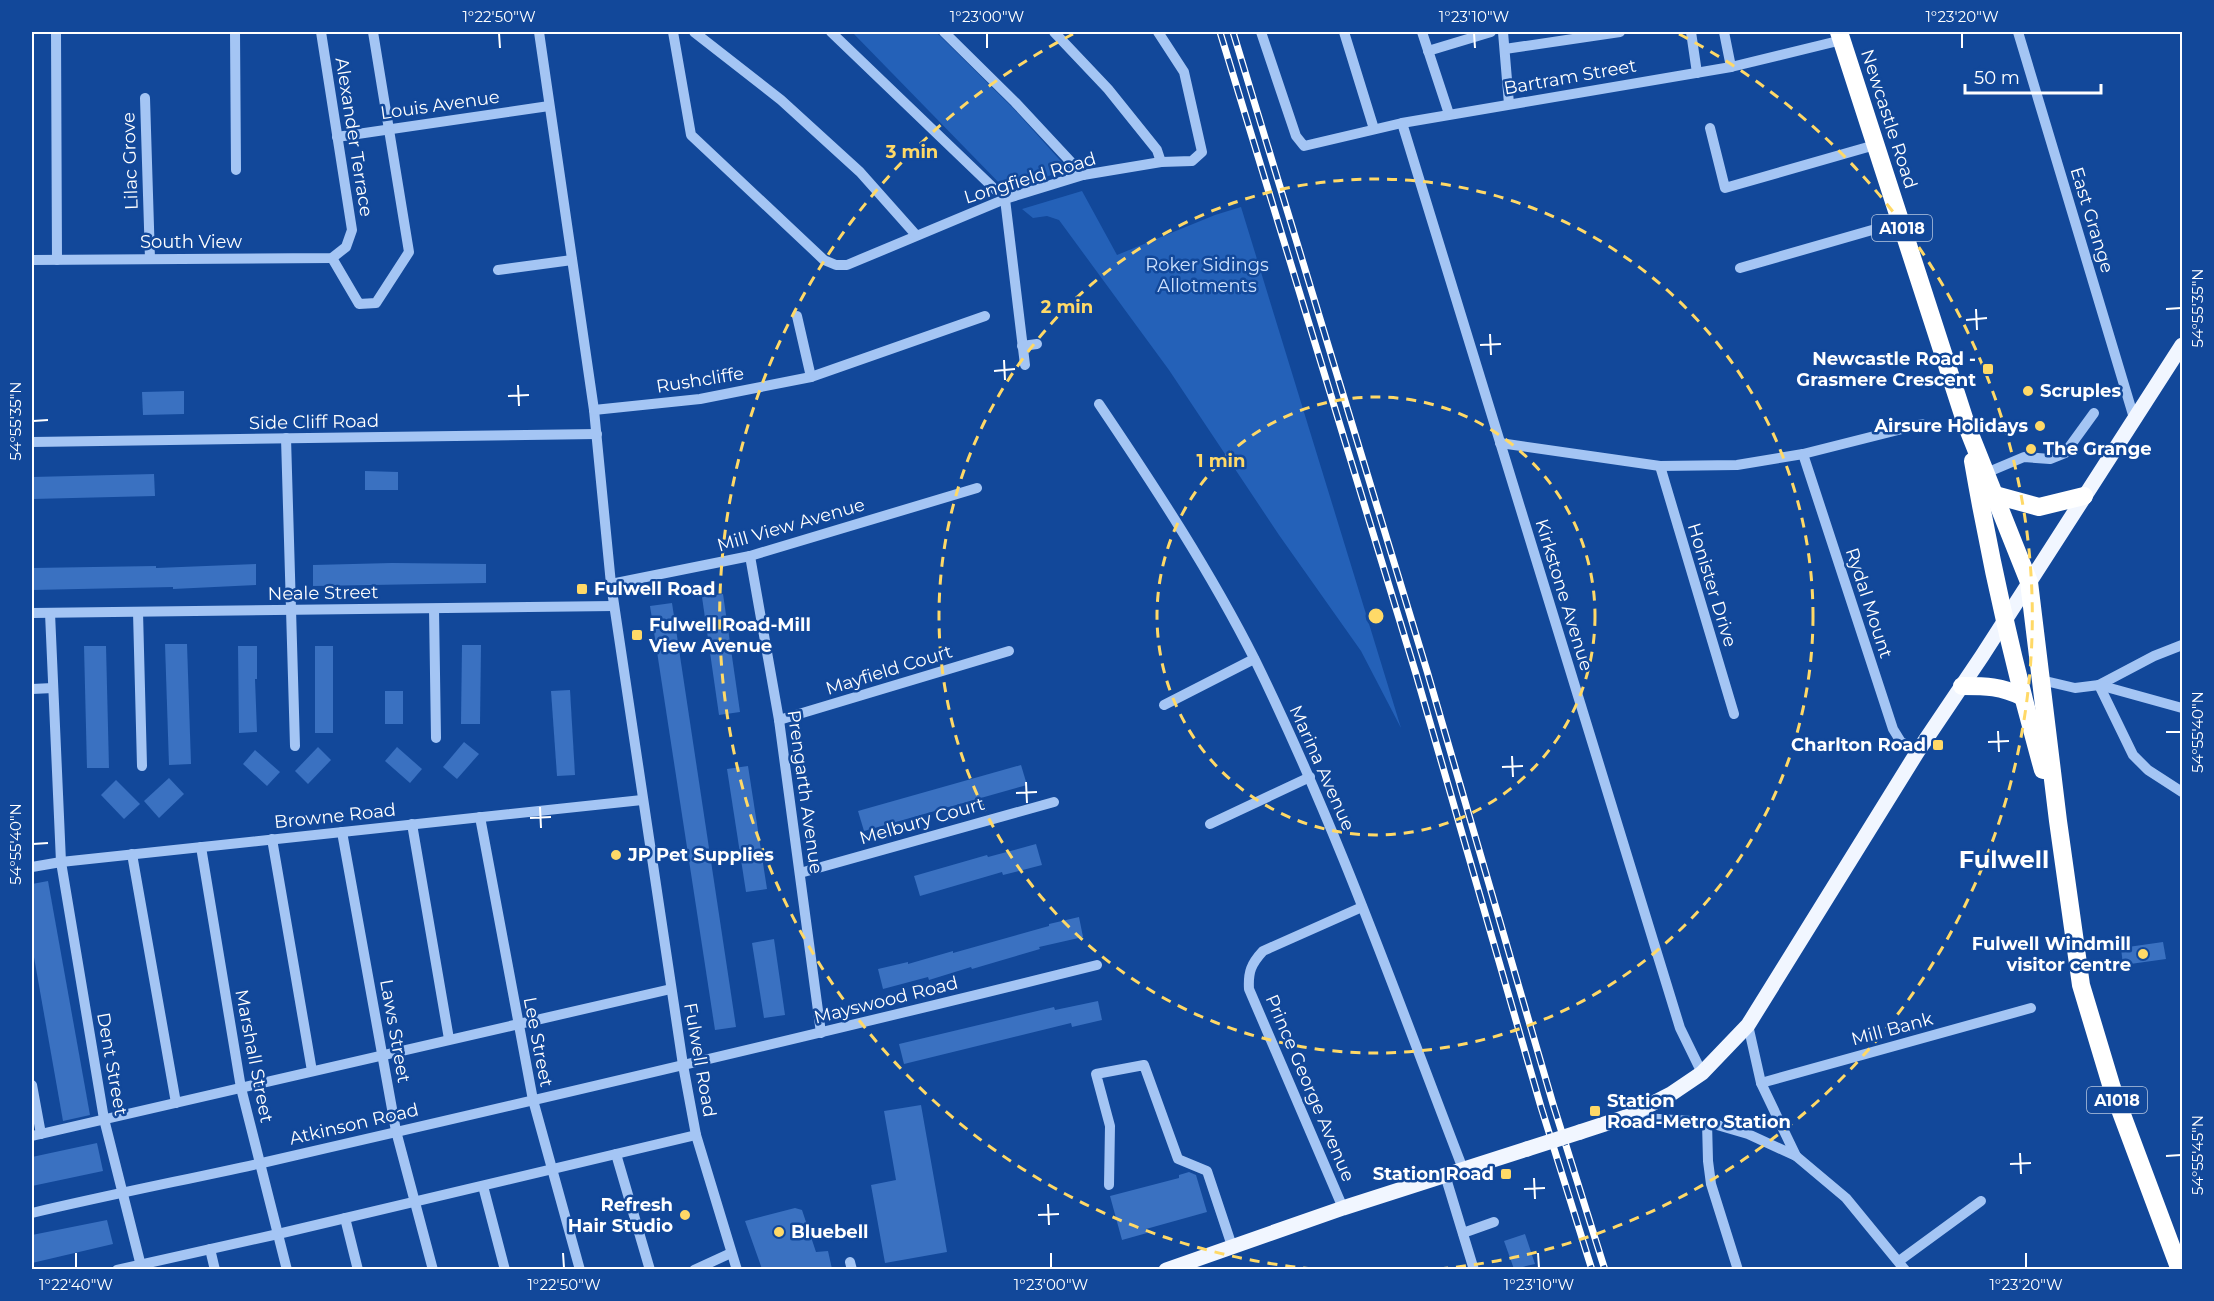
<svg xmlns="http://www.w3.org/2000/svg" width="2214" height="1301" font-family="Montserrat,sans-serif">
<rect width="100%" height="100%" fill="#12489a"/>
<g fill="#2461b8">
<polygon points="852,32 936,32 1013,108 1068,169 1007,191"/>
<polygon points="1082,191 1117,255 1215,215 1241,207 1401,728 1361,651 1279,535 1169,370 1059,220 1047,216 1033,218 1022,209"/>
</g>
<g fill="#3a71c1">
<polygon points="184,391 184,414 143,415 142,392"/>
<polygon points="365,471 398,472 398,490 365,490"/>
<polygon points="154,474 155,496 32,499 32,477"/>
<polygon points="392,563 486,564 486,583 313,586 313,565"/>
<polygon points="256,564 256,585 173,589 173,587 32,590 32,568 156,566 156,568"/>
<polygon points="723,594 740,712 719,715 702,597"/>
<polygon points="672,603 736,1027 715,1030 650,606"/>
<polygon points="165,644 187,644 191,764 169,765"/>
<polygon points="462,645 481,645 480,724 461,724"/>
<polygon points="84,646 106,646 109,768 87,768"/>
<polygon points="238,646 257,646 257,679 255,679 257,732 239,733"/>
<rect x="315" y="646" width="18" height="87"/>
<polygon points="570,690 575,775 557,776 551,691"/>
<rect x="385" y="691" width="18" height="33"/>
<polygon points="464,742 479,754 457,779 443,767"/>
<polygon points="318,747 331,760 308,784 295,771"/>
<polygon points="397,747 422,769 410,783 385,761"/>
<polygon points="255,750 280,772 267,786 243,764"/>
<polygon points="1021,765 1027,785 864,831 858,811"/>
<polygon points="748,766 767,889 746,892 727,769"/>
<polygon points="169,778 184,794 159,818 144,801"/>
<polygon points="116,780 140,804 124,819 101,795"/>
<polygon points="1036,844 1042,865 1003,875 1002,872 920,896 914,876 987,855 988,857"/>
<polygon points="48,881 90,1115 63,1121 32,946 32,884"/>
<polygon points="1079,917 1083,937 1039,947 1040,949 972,969 971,967 929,980 928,977 883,989 878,969 908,962 908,964 953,951 953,953 1049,926 1049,924"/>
<polygon points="774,939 785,1015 764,1018 752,943"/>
<polygon points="2163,942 2166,959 2123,965 2121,948"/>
<polygon points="1098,1001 1102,1020 1072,1027 1071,1023 904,1064 899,1044 1054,1007 1055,1010"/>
<polygon points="921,1105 947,1252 885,1263 871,1185 896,1180 884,1111"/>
<polygon points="97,1143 103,1171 32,1186 32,1157"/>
<polygon points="1189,1172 1196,1175 1207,1212 1146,1229 1147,1233 1122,1240 1110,1196 1179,1178 1179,1175"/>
<polygon points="795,1208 802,1210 816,1252 828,1251 832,1269 762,1269 745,1221"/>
<polygon points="107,1220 113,1244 32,1263 32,1235"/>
<polygon points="1525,1234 1535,1264 1514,1269 1504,1241"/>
</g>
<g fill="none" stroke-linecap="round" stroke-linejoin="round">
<g stroke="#a4c5f4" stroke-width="10">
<polyline points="56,32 57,260"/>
<polyline points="235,32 236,170"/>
<polyline points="539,32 594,410 611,584 683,1065 696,1135 737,1270"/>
<polyline points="673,32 691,135 824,260 836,265 847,265 1005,199 1083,175 1161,162 1192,161 1202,152 1184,72 1158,32"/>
<polyline points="694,32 781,100 860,172 916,235"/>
<polyline points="831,32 1005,199 1025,365"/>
<polyline points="944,32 1015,102 1083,175"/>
<polyline points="1054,32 1108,89 1157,150 1161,162"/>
<polyline points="1261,32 1296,136 1304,146 1402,123 1731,67 1842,40"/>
<polyline points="1344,32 1374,129"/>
<polyline points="1422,32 1449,114"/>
<polyline points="1503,32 1509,104"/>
<polyline points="1691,32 1697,73"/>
<polyline points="1724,32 1731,67"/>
<polyline points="2018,32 2134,418"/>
<polyline points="1505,49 1620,32"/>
<polyline points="1428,51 1491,32"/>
<polyline points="145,98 150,259"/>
<polyline points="1402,123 1680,1028 1702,1073"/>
<polyline points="1710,128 1725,188 1875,145"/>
<polyline points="337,137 549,106"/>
<polyline points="332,258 359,304 376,303 409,252 373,32"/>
<polyline points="32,260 332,258 346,247 352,230 321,32"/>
<polyline points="1740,268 1900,222"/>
<polyline points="498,270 572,260"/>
<polyline points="797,316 811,377"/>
<polyline points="1022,346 1037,344"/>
<path d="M1099 404C1155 487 1210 571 1255 660 1336 825 1397 998 1463 1169"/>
<polyline points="594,410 700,399 811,377 985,316"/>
<polyline points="286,438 295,746"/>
<polyline points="32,442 597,434"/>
<polyline points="1500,443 1660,466 1737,465 1803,454 1922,424"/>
<polyline points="1803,454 1893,729 1901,742 1918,751"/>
<polyline points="1660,466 1734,714"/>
<polyline points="1986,473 2024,457 2050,459 2065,453 2094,413"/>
<polyline points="750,556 779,720 821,1033"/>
<polyline points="611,584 750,556 977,488"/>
<polyline points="434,609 436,738"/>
<polyline points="138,612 142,766"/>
<polyline points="32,613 614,606"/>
<polyline points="50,613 61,862 104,1119 142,1270"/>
<polyline points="2041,680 2075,688 2099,685 2154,656 2182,645"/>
<polyline points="2099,685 2133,755 2148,770 2182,792"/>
<polyline points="2099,685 2182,708"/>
<polyline points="32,689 53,688"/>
<polyline points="1164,705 1254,659"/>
<polyline points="779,720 1009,651"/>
<polyline points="480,817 533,1100 580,1270"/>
<polyline points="412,824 449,1039"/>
<polyline points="1210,824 1310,777"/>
<polyline points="342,832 396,1131 433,1270"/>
<polyline points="272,839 312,1071"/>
<polyline points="201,847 241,1088 287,1270"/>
<polyline points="132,854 176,1103"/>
<polyline points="32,867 61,862 642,800"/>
<polyline points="800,873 1054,802"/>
<polyline points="1761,1083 2031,1008"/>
<polyline points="32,1085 41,1134"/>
<polyline points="1627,1117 1707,1122 1748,1134 1796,1156 1761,1083 1748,1025"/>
<polyline points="1707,1122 1708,1161 1711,1184 1738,1270"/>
<polyline points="32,1136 671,989"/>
<polyline points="616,1154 650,1270"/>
<polyline points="1796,1156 1846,1198 1905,1270"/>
<polyline points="1445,1175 1474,1270"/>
<polyline points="1109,1185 1110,1126 1096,1074 1144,1065 1178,1159 1207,1171 1232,1246"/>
<polyline points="483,1186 505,1270"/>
<path d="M1343 1208 1249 989C1248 972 1251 964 1263 951L1362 907"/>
<path d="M32 1213C108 1195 185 1180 262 1163 541 1099 820 1034 1097 965"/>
<polyline points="345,1218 358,1270"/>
<polyline points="1463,1233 1494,1222"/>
<polyline points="210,1249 215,1270"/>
<polyline points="1899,1261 1981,1201"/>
<polyline points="850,1262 852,1270"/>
<polyline points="117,1270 278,1234 696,1135"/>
<polyline points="694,1270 731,1253"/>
</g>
<g stroke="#f1f6ff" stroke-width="15">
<polyline points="1580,1132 1626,1117 1671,1094 1702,1073 1748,1025 1918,751 1982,656 2182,345"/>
<polyline points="1166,1270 1343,1208 1527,1149"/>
</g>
<g stroke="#fff" stroke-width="18">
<polyline points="1839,32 1966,424 2029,582 2058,821 2081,985 2112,1088 2180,1270"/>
<path d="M1973 461C1991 565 2014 668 2043 770"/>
<polyline points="1995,495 2039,507 2084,496"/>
<path d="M1962 686C1986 686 2001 686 2023 697"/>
</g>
<defs>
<g id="rail">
<polyline points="1220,32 1416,674 1541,1107 1592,1270"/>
<polyline points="1233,32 1427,671 1553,1104 1605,1270"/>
</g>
</defs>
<use href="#rail" stroke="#fff" stroke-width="7"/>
<use href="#rail" stroke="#12489a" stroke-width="4.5" stroke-dasharray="14" stroke-linecap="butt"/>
<polyline stroke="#f1f6ff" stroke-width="15" points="1527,1149 1580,1132"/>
</g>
<path fill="none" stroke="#fff" stroke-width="2" d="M499 33 500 48M987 33V48M1474 33 1475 48M1962 33V48M1976 309 1977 330M2166 309 2181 308M1966 320 1987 318M1490 334 1491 355M1480 345 1501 344M1004 360 1005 380M994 371 1015 369M518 385 519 406M508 396 529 395M33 421 48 420M1998 731 1999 752M2166 732H2181M1988 742 2009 741M1512 756 1513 777M1502 767 1523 766M1026 782 1027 803M1016 793 1037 792M540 807 541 828M530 818 551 817M33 844 48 843M2020 1153 2021 1174M2166 1156 2181 1155M2010 1164 2031 1163M1534 1178 1535 1199M1524 1189 1545 1188M1048 1204 1049 1225M1038 1215 1059 1214M76 1253V1268M563 1253 564 1268M1051 1253V1268M1538 1253 1539 1268M2026 1253V1268"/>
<g fill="none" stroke="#ffd967" stroke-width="3" stroke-dasharray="10 8">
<circle cx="1376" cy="616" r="219"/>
<circle cx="1376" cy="616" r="437"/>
<path d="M1313 1269A656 656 0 0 1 1073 34M1679 34A656 656 0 0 1 1439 1269"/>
</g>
<g fill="#ffd967" stroke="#12489a" stroke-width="2">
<rect x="1982" y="363" width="12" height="12" rx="3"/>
<circle cx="2028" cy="391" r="6"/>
<circle cx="2040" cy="426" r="6"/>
<circle cx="2031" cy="449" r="6"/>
<rect x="576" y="583" width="12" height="12" rx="3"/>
<rect x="631" y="629" width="12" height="12" rx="3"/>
<rect x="1932" y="739" width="12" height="12" rx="3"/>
<circle cx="616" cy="855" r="6"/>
<circle cx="2143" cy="954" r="6"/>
<rect x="1589" y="1105" width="12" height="12" rx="3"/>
<rect x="1500" y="1168" width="12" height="12" rx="3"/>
<circle cx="685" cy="1215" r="6"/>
<circle cx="779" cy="1232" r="6"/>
</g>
<g text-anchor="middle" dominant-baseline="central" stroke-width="5" stroke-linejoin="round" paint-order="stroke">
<g fill="#12489a" stroke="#b8c8e1" stroke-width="1.5">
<rect x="1872" y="215" width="60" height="26" rx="4.5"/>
<rect x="2087" y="1087" width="60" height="26" rx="4.5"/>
</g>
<g font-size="16" font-weight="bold" fill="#fff">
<text x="1902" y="228">A1018</text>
<text x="2117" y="1100">A1018</text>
</g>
<g font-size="18" fill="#fff" stroke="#12489a">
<text transform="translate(1570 77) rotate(-10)">Bartram Street</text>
<text transform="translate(440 105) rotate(-8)">Louis Avenue</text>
<text transform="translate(1889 119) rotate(72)">Newcastle Road</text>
<text transform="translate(354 137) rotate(81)">Alexander Terrace</text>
<text transform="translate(130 161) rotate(-92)">Lilac Grove</text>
<text transform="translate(1030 178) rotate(-17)">Longfield Road</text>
<text transform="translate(2092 220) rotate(73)">East Grange</text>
<text x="191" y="242">South View</text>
<text transform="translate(700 380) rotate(-9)">Rushcliffe</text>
<text transform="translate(314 422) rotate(-1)">Side Cliff Road</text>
<text transform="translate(791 525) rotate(-16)">Mill View Avenue</text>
<text transform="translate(1712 585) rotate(73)">Honister Drive</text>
<text transform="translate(323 593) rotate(-1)">Neale Street</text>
<text transform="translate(1564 595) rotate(73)">Kirkstone Avenue</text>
<text transform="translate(1869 603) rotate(72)">Rydal Mount</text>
<text transform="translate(889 670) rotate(-17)">Mayfield Court</text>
<text transform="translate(1322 768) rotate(66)">Marina Avenue</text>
<text transform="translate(805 792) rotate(82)">Prengarth Avenue</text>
<text transform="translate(335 816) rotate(-6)">Browne Road</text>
<text transform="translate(922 821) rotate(-16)">Melbury Court</text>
<text transform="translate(886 1000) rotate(-14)">Mayswood Road</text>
<text transform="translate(1892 1029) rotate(-15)">Mill Bank</text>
<text transform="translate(395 1031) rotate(80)">Laws Street</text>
<text transform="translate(538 1042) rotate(79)">Lee Street</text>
<text transform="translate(254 1056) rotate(79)">Marshall Street</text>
<text transform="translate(700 1060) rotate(80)">Fulwell Road</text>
<text transform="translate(112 1064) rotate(80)">Dent Street</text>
<text transform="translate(1310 1088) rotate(67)">Prince George Avenue</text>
<text transform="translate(354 1124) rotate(-13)">Atkinson Road</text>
</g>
<g font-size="18" fill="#cde1fe" stroke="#12489a">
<text x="1207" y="265">Roker Sidings<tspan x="1207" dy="21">Allotments</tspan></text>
</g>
<g font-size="18" font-weight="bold" fill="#fff" stroke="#12489a" text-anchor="start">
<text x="1976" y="359" text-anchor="end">Newcastle Road -<tspan x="1976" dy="21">Grasmere Crescent</tspan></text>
<text x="2040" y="391">Scruples</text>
<text x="2028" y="426" text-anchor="end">Airsure Holidays</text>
<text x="2043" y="449">The Grange</text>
<text x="594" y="589">Fulwell Road</text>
<text x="649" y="625">Fulwell Road-Mill<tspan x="649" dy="21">View Avenue</tspan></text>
<text x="1926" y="745" text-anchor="end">Charlton Road</text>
<text x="628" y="855">JP Pet Supplies</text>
<text x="2131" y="944" text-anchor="end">Fulwell Windmill<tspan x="2131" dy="21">visitor centre</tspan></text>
<text x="1607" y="1101">Station<tspan x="1607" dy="21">Road-Metro Station</tspan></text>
<text x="1494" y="1174" text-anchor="end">Station Road</text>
<text x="673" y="1205" text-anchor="end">Refresh<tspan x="673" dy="21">Hair Studio</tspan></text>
<text x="791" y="1232">Bluebell</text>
</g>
<g font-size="24" font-weight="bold" fill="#fff" stroke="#12489a">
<text x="2004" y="859">Fulwell</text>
</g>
</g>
<circle cx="1376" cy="616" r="9" fill="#ffd967" stroke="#12489a" stroke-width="3"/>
<g font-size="18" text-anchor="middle" font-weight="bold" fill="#ffd967" stroke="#12489a" stroke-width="5" stroke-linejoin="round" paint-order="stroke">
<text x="912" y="158">3 min</text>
<text x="1067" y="313">2 min</text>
<text x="1221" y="467">1 min</text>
</g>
<rect width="2214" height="1301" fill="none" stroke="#12489a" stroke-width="66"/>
<path d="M1965 84v9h136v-9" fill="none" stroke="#ffffff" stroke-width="3"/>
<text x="1974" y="84" font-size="18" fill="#ffffff" stroke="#12489a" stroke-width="4.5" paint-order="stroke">50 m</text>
<rect x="33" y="33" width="2148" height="1235" fill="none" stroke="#fff" stroke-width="2"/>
<g font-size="15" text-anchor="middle" fill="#fff">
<text x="499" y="22">1°22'50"W</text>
<text x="987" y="22">1°23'00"W</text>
<text x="1474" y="22">1°23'10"W</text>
<text x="1962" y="22">1°23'20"W</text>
<text transform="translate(2198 308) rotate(-90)" y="5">54°55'35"N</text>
<text transform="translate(16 421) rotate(-90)" y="5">54°55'35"N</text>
<text transform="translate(2198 732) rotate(-90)" y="5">54°55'40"N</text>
<text transform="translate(16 844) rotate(-90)" y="5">54°55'40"N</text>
<text transform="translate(2198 1155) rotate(-90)" y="5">54°55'45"N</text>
<text x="76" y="1290">1°22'40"W</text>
<text x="564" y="1290">1°22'50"W</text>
<text x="1051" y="1290">1°23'00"W</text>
<text x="1539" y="1290">1°23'10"W</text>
<text x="2026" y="1290">1°23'20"W</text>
</g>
</svg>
